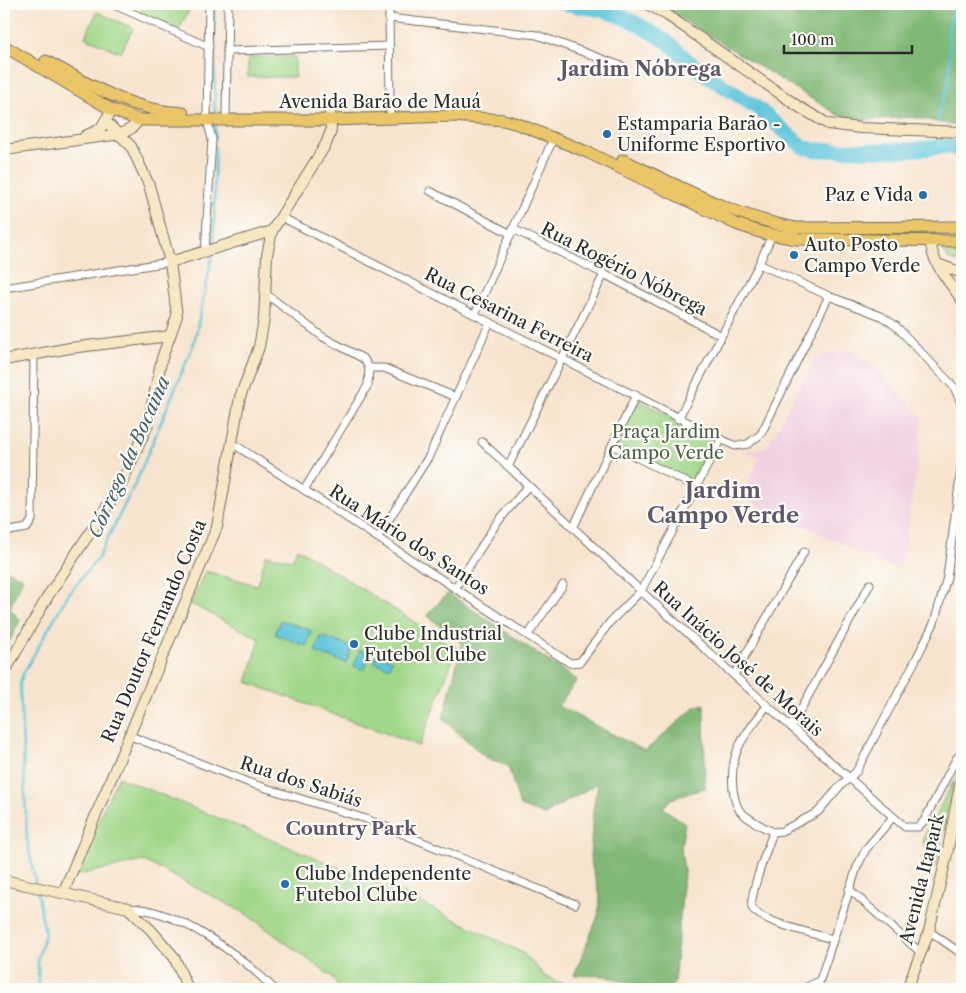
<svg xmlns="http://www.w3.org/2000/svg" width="966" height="993" font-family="'Libre Caslon Text',serif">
<rect width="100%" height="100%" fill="#fdfcf7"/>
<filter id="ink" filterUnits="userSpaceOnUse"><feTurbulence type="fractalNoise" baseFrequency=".02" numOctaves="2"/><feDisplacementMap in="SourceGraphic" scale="10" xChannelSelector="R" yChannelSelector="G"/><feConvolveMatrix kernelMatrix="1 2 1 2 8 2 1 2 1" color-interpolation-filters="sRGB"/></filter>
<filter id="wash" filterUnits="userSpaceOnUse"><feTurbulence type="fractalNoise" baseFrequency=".0096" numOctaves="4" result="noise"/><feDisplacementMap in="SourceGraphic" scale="20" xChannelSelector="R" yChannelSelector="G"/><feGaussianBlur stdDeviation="1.12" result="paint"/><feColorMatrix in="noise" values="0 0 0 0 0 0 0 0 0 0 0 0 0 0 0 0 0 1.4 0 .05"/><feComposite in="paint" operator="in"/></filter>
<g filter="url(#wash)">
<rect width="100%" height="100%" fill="#f7e4ce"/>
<polygon fill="#f1d0e2" points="852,351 868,361 887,378 923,419 903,563 894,568 741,497 760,458 743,451 757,450 768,445 814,360 832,352"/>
<g fill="#a0d788" stroke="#66815a">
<polygon points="144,4 192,4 178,32 140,13"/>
<polygon points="97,12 133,28 121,53 85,37"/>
<rect x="248" y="57" width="47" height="20"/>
<polygon points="962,246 962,263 948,259 942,249"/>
<polygon points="637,399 717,442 695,485 615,444"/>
<polygon points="297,548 457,649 419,746 247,682 260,639 191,604 205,571 257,585 266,555 292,560"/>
<polygon points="118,777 399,892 523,953 546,977 577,989 340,989 332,977 245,913 144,861 73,876"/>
<polygon points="954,780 935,867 922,840"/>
</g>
<g fill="#80b874" stroke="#567250">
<polygon points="647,4 962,4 962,127 913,117 848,121 666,9"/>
<polygon points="7,570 23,578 10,608 20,620 4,653 4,573"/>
<polygon points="448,593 577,680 558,706 645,751 695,707 704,704 705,788 671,799 663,808 685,823 681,847 684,872 674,984 669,989 645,989 606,976 574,975 598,916 600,896 590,859 593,811 598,783 544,815 520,806 508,766 485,757 443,719 462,644 427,615"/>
</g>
<g fill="#5ec6db" stroke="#447883">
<polygon points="281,620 312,631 306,646 275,634"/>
<polygon points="321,636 352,647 346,663 315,652"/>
<polygon points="360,650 370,654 364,670 354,666"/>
<polygon points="377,655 392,660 389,668 374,662"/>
</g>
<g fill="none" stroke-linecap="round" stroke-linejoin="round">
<g stroke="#5ec6db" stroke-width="2.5">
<polyline points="214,4 215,117"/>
<polyline points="938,122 938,113 948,87 950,59 948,26 956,4"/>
<polyline points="215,139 215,122"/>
<polyline points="934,148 938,135"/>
<polyline points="214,244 215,147"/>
<polyline points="36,885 27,840 20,683 23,674 67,596 98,558 137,480 194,343 213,252"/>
<polyline points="37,890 45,934 38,958 38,989"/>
</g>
<polyline stroke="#5ec6db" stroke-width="15" points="567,4 604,10 634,22 666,41 700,71 756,107 803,147 816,150 908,150 950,146 962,151"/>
</g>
</g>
<g filter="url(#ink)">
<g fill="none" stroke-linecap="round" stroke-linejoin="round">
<defs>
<g id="street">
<polyline points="112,4 209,47"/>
<polyline points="389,4 390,111"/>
<polyline points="389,18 537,35 624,67"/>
<polyline points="227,51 389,46"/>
<polyline points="207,114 209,4"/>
<polyline points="226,114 228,4"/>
<polyline points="430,191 511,234"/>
<polyline points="283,218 735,446 748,444 761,434 829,296"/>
<polyline points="513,229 604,274 720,335"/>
<polyline points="205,253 212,139 207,120"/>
<polyline points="759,264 829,296 881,316 896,326 954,387 962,405"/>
<polyline points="4,288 170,262"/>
<polyline points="266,294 323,337 364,359 369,368"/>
<polyline points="475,314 554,137"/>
<polyline points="369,368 384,368 456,397"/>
<polyline points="678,419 759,264 772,235"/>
<polyline points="482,442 641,591 791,727 905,827 918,827 924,821 956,759 962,753"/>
<polyline points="232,443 570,663 580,662 610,622 641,591 721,440"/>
<polyline points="612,445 696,487"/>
<polyline points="509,465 604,274"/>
<polyline points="304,490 368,385 369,368"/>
<polyline points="573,528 636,395"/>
<polyline points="4,532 27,528 32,520 34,354"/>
<polyline points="378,537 429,456 490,322"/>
<polyline points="455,588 496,524 528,486"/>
<polyline points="528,635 563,585"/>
<polyline points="734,675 804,552"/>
<path d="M767 706C745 735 729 750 733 789 734 796 736 806 740 811 749 820 761 826 773 832 768 847 749 895 752 907 756 921 818 935 833 939"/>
<polyline points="791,727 870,584"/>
<polyline points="128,735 250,783 366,819 575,904"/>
<polyline points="773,832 782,831 818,812 840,786 856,772 914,663 934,623 947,577 962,462"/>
<polyline points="849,889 920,952"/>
<path d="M128 908C176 908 242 956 274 989"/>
<polyline points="929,931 962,954"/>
<polyline points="803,989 819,981"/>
<polyline points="817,989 857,867 866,849 892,818"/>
</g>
<g id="secondary">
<polyline points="647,4 667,15 799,107 828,124 860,128 962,132"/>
<polyline points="85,136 100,129 112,110"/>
<polyline points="4,150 121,134 132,128 139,120"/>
<path d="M931 242C931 263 951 284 962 300"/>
<polyline points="170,262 272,231"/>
<polyline points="940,265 962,273"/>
<polyline points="4,360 70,348 170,336"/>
<polyline points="4,673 48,596 120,487 148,424 162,358 177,316 170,262 149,185 131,146 106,122"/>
<polyline points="4,880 128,908 151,930 174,957 188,989"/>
<polyline points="63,893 217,527 240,397 259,347 264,319 267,255 272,231 326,144 331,131 330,112"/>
<polyline points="907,989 929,931 947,854 962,774"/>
</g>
<g id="primary">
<polyline points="4,46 112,110 139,120 331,120 453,116 503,120 518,124 587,152 736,224 763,233 797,239 962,241"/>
<path d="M46 61C90 85 132 111 183 113"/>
<path d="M623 160C679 186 734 217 796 228L962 227"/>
</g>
</defs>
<use href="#street" stroke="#726c64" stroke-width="9"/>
<use href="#secondary" stroke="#726c64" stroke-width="12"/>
<use href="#primary" stroke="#726c64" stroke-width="13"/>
<use href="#street" stroke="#fff" stroke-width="7"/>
<use href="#secondary" stroke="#f7e8c3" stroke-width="10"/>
<use href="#primary" stroke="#eac669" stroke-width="11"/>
</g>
</g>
<g fill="#1f6fb2" stroke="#fdfcf7" stroke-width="2">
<circle cx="607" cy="134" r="5"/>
<circle cx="923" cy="195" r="5"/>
<circle cx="794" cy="255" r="5"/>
<circle cx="354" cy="644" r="5"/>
<circle cx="285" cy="884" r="5"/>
</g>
<g text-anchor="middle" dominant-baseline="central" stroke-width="4.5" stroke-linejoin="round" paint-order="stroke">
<g font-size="18" fill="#2b2b2b" stroke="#fdfcf7">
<text x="380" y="102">Avenida Barão de Mauá</text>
<text transform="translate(624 269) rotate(27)">Rua Rogério Nóbrega</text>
<text transform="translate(509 315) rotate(27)">Rua Cesarina Ferreira</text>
<text transform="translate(409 540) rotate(33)">Rua Mário dos Santos</text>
<text transform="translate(154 631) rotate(-67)">Rua Doutor Fernando Costa</text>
<text transform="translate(738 659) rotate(42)">Rua Inácio José de Morais</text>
<text transform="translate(301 782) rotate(18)">Rua dos Sabiás</text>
<text transform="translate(922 879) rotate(-76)">Avenida Itapark</text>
</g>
<g font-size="18" fill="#2b2b2b" stroke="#fdfcf7" text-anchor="start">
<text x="617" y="124">Estamparia Barão -<tspan x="617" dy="21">Uniforme Esportivo</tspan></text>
<text x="913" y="195" text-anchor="end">Paz e Vida</text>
<text x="804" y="245">Auto Posto<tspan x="804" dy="21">Campo Verde</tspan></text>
<text x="364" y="634">Clube Industrial<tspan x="364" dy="21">Futebol Clube</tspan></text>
<text x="295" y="874">Clube Independente<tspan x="295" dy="21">Futebol Clube</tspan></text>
</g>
<g font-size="18" fill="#4e5f47" stroke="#fdfcf7">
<text x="666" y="432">Praça Jardim<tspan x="666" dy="21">Campo Verde</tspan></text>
</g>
<g font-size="19" font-style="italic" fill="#3d6169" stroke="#fdfcf7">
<text transform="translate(129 457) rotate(-66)">Córrego da Bocaina</text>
</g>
<g font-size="19" font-weight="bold" fill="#60586a" stroke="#fdfcf7">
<text x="351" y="828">Country Park</text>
</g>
<g font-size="20" font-weight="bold" fill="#60586a" stroke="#fdfcf7">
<text x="641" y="69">Jardim Nóbrega</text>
</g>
<g font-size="22" font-weight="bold" fill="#60586a" stroke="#fdfcf7">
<text x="723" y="490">Jardim<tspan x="723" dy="25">Campo Verde</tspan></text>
</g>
</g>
<rect width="966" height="993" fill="none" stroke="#fdfcf7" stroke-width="20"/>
<path d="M784 45v8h128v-8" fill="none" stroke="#2b2b2b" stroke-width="2.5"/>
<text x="791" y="45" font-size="15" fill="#2b2b2b" stroke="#fdfcf7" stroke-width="4" paint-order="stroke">100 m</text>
</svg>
